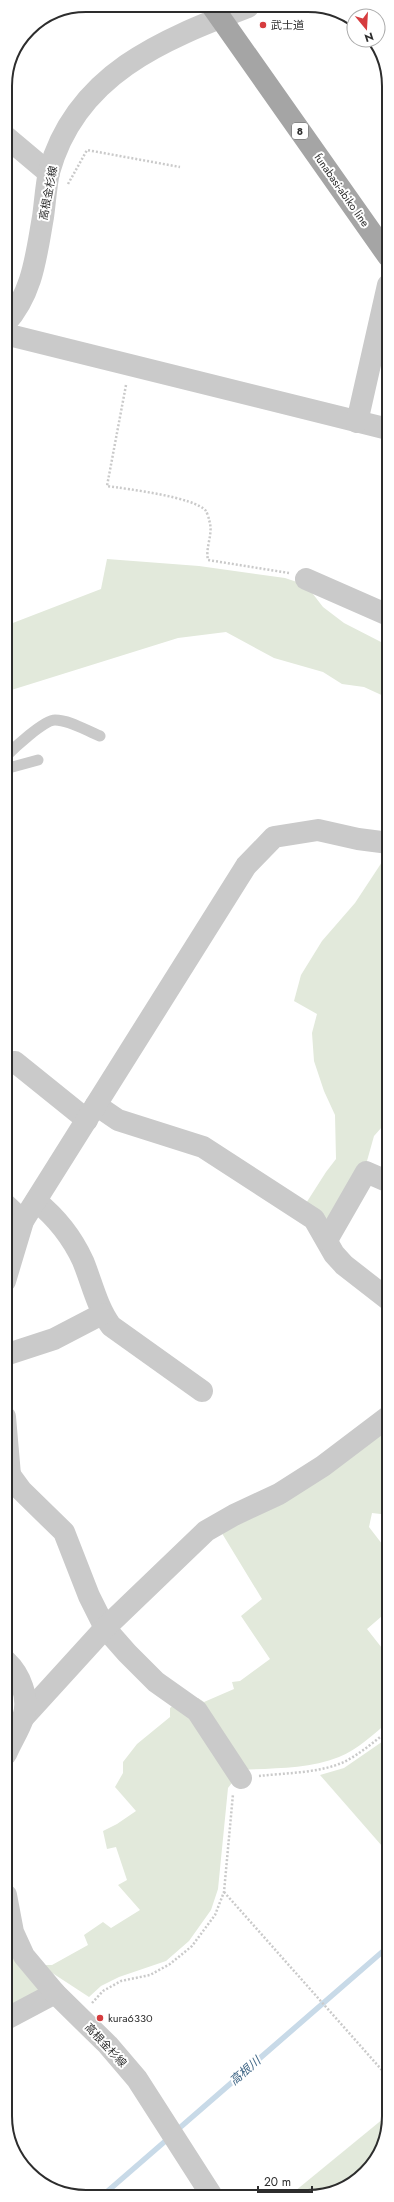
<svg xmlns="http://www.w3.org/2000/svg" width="394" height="2202" font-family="Jost,'Noto Sans JP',sans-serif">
<rect width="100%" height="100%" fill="#fff"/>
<g fill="#e2e9db">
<polygon points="107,559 199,566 285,578 306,585 323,607 344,623 381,642 388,640 388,698 364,687 342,684 323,672 274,658 226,632 178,638 5,692 5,626 101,589"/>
<polygon points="384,859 389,879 389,1119 374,1136 365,1168 327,1230 303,1208 326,1172 336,1159 335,1115 324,1091 314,1061 312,1033 317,1014 294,1001 301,975 322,941 355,903"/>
<path d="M389 1426V1515L372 1513 369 1527 389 1553V1610L367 1629 389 1657V1721C374 1734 357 1750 339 1757 309 1769 274 1768 242 1770L228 1788 218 1889 211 1910 189 1941 166 1961 119 1977 101 1986 89 1997 40 1965H52L88 1945 84 1935 103 1922 111 1928 140 1910 118 1885 127 1880 116 1847 107 1849 103 1831 117 1824 136 1811 115 1787 123 1773V1762L137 1744 170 1717V1708L176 1703 188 1710 198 1698 204 1702 234 1689 232 1682 240 1681 270 1659 241 1616 262 1599 220 1530Z"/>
<polygon points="389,1737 389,1854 320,1775 344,1768"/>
<polygon points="6,1931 42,1994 6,2013"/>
<polygon points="389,2114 383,2147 365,2173 318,2196 289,2196"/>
</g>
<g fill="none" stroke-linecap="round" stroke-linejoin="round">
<g stroke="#c8dae8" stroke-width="5.5">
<polyline points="176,2131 389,1946"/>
<polyline points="102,2196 170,2137"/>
</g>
<g stroke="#cacaca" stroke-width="2.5" stroke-dasharray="2 2" stroke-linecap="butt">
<polyline points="68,184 87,150 180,167"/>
<path d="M126 385 107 486C127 489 195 497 206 511 207 513 209 518 209 520 214 533 205 547 208 560L289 573"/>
<path d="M259 1776C285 1773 320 1773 344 1762 360 1754 375 1741 389 1730"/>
<polyline points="224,1892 389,2078"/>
<polyline points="92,2003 103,1991 121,1981 150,1975 170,1964 192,1946 215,1915 224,1892 233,1794"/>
</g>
<g stroke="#cacaca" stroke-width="11">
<path d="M5 757C14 748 44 720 55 720 70 720 87 731 100 736"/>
<polyline points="5,769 38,760"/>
</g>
<g stroke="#cacaca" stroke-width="22">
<polyline points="5,136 49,173"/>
<path d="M5 324C33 293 36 256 43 217 45 203 46 186 49 172 76 74 162 40 248 7"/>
<polyline points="5,334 388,429"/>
<polyline points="357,422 388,285"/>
<polyline points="306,579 388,615"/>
<polyline points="15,1062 87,1120"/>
<polyline points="96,1105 118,1120 203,1147 314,1219 334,1254 344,1265 389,1300"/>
<path d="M36 1201C57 1218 72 1237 83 1261 92 1283 97 1307 111 1326L202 1391"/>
<polyline points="5,1204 23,1221"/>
<polyline points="327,1240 366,1172 389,1182"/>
<polyline points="5,1281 23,1221 246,866 274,837 318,830 358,839 389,843"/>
<polyline points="5,1355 54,1339 102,1314"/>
<polyline points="5,1417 10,1475 6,1480"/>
<polyline points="10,1475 21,1490 64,1532 89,1596 105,1628 127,1653 156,1682 197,1711 241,1778"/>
<polyline points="23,1718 105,1628 206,1531 234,1515 279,1494 323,1466 389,1416"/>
<polyline points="6,2019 55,1993"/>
</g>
<g stroke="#cacaca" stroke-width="22">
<path d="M6 1661C20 1674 30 1698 23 1718 19 1730 11 1742 6 1754"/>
<polyline points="6,1895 13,1932 24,1956 55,1993 108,2045 137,2079 212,2196"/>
</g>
<polyline stroke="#a5a5a5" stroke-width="22" points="212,6 388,256"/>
</g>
<g fill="#d63c3e" stroke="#fff" stroke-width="1.5">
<circle cx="263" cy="25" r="4"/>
<circle cx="100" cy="2018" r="4"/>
</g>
<g text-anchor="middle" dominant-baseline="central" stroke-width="4" stroke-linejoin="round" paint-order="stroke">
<rect fill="#fff" stroke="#6c6c6c" stroke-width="1" x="292" y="123" width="16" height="16" rx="3"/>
<g font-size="10" font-weight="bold" fill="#2d2d2d">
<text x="300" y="131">8</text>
</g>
<g font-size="11" fill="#2d2d2d" stroke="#fff" text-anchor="start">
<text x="271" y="25">武士道</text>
<text x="108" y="2018">kura6330</text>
</g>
<g font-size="11" fill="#2d2d2d" stroke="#fff">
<text transform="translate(342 190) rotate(55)">funabasi-abiko line</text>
<text transform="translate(48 193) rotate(-79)">高根金杉線</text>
<text transform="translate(106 2045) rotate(47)">高根金杉線</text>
</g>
<g font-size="12" font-style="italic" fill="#426887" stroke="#fff">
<text transform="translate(245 2071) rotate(-41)">高根川</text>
</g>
</g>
<path d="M0 0H394V2202H0ZM86 12H308A74 74 0 0 1 382 86V2116A74 74 0 0 1 308 2190H86A74 74 0 0 1 12 2116V86A74 74 0 0 1 86 12Z" fill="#fff" fill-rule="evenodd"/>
<path fill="none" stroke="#2d2d2d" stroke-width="2" d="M86 12H308A74 74 0 0 1 382 86V2116A74 74 0 0 1 308 2190H86A74 74 0 0 1 12 2116V86A74 74 0 0 1 86 12Z"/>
<g transform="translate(366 28) rotate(162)"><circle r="19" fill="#ffffff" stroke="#ababab"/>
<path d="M0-3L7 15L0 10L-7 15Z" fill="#d63c3e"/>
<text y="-6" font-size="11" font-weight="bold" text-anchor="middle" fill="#2d2d2d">N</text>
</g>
<path d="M258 2186v6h54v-6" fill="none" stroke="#2d2d2d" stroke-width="2"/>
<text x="264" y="2186" font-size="12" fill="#2d2d2d" stroke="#ffffff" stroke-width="3" paint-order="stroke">20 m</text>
</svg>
